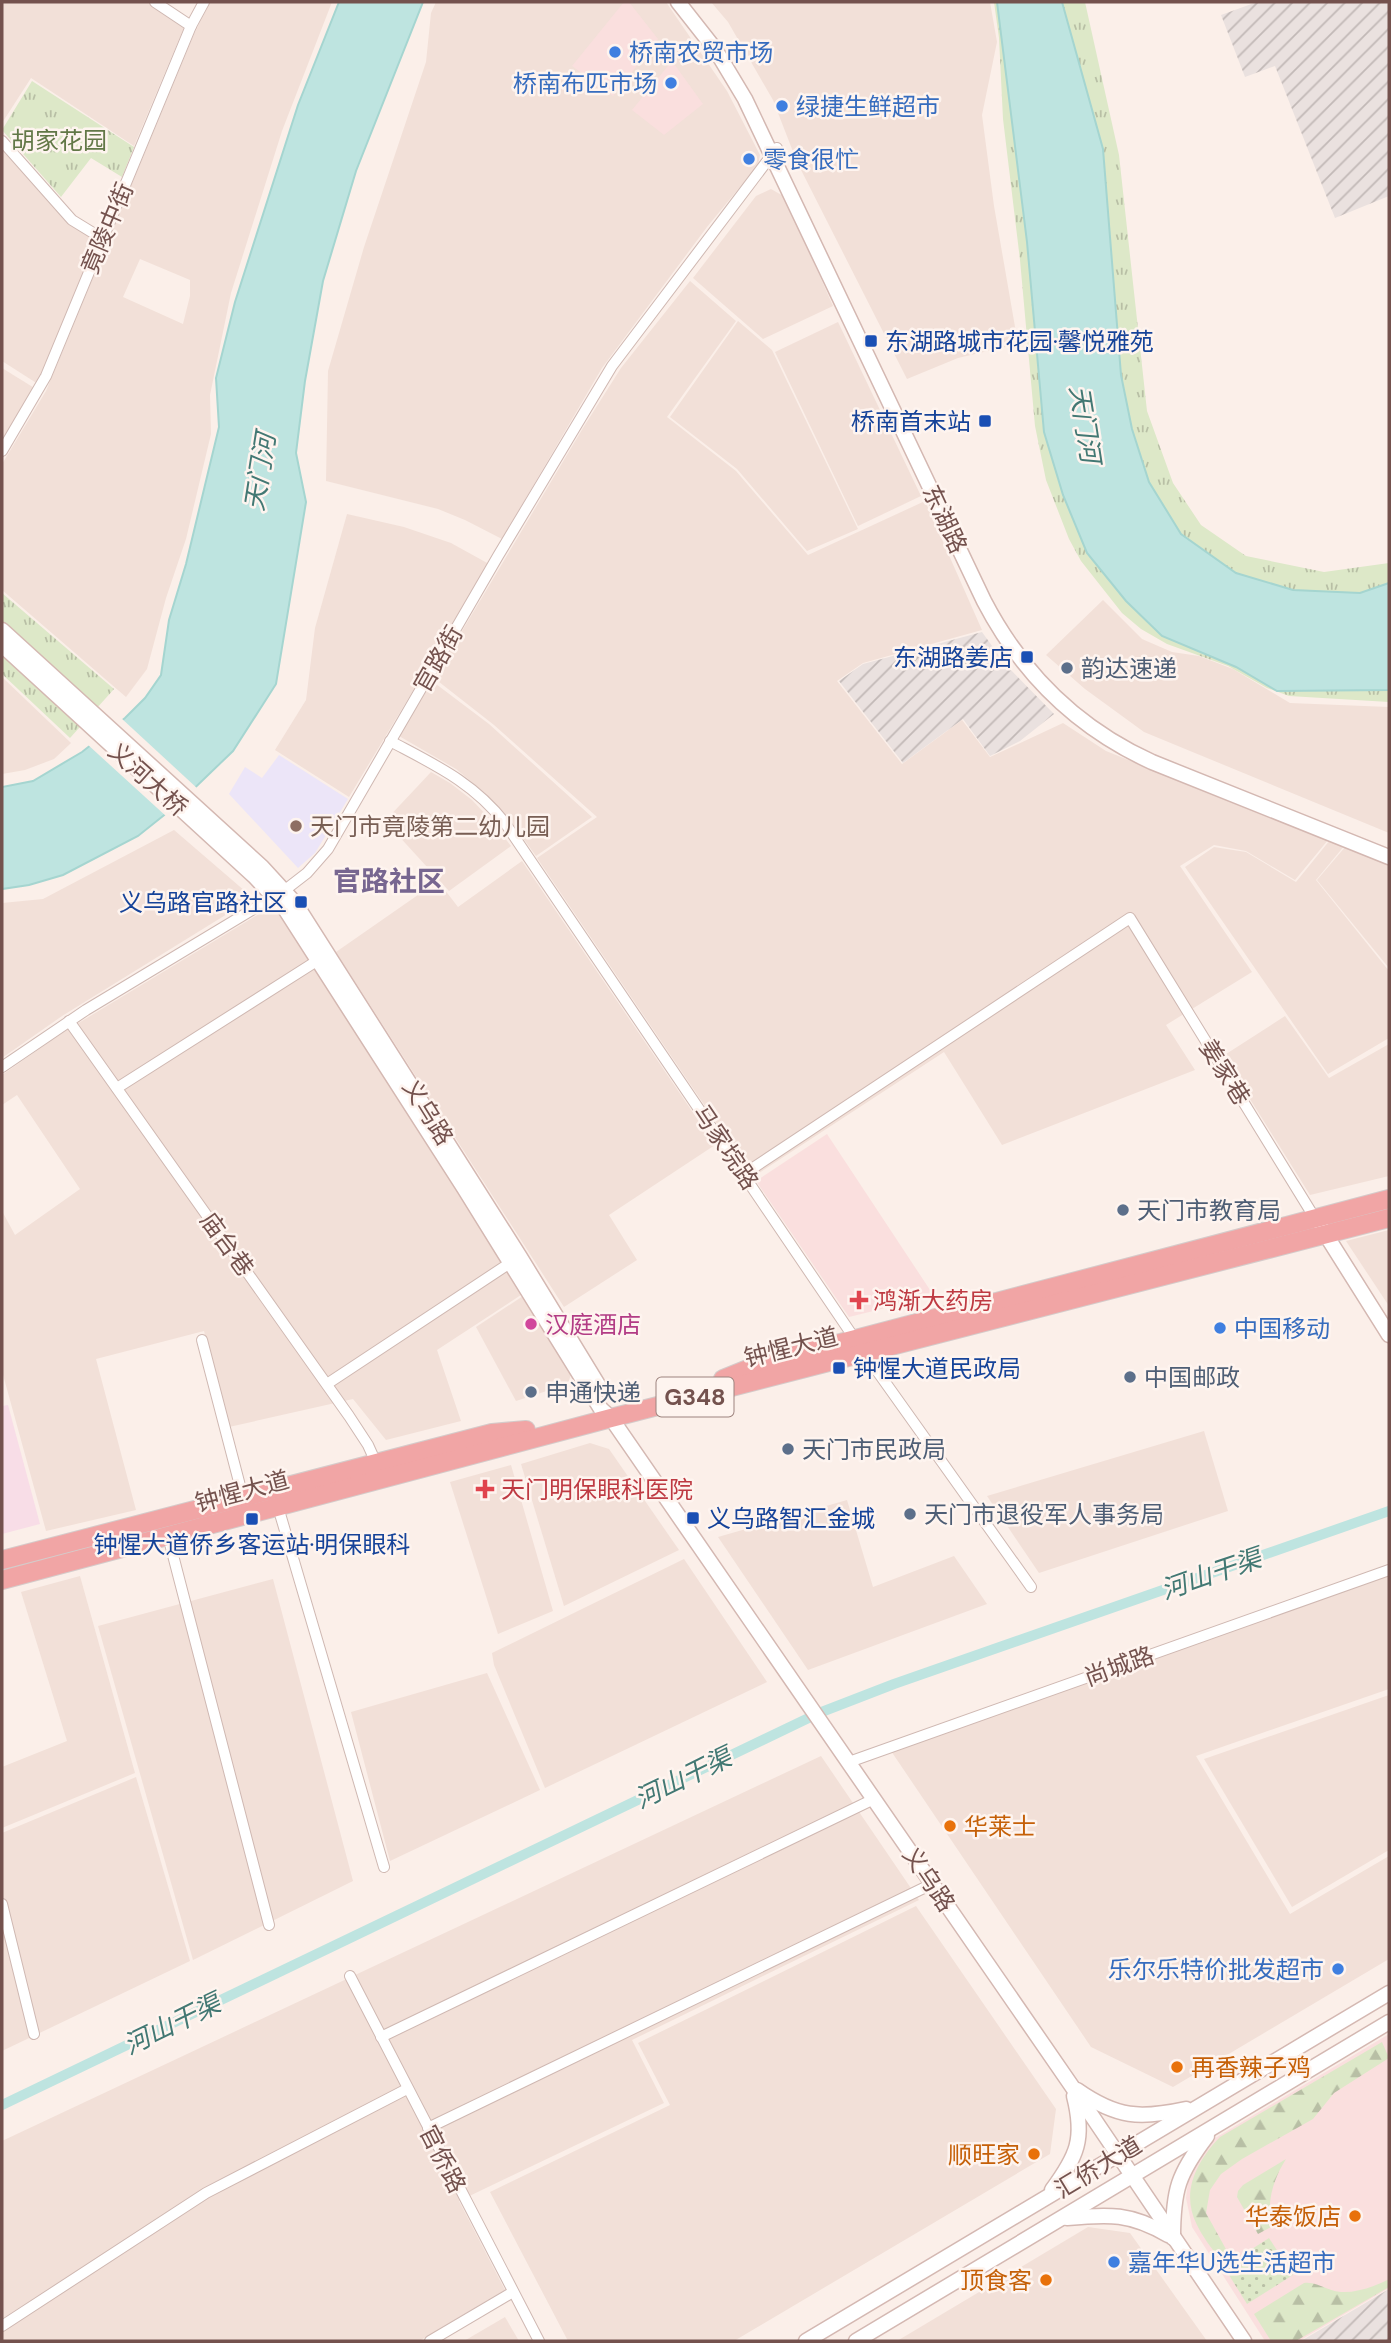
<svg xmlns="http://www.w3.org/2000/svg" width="1391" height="2343" font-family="'DM Sans','Noto Sans SC',sans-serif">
<defs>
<pattern id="industrial-furrows" width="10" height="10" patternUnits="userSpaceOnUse" patternTransform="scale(1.75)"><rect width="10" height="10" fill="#eae1df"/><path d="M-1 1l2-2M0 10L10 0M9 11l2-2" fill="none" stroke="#c2b9b7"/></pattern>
<pattern id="grass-dots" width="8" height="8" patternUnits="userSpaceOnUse" patternTransform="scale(1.75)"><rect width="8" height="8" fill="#dde8c8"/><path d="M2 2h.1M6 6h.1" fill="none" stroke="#b8bfa5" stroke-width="1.8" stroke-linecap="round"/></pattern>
<pattern id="forest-firs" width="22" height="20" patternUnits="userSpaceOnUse" patternTransform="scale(1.75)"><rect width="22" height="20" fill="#dde8c8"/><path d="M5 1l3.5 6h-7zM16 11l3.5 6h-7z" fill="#b8bfa5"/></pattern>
<pattern id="park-tufts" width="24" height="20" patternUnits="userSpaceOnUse" patternTransform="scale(1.75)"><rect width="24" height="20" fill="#dde8c8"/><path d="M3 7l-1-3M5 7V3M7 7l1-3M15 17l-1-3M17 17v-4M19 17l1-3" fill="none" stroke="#b8bfa5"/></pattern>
</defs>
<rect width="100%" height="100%" fill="#fbefe9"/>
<g fill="#f2e0d8" fill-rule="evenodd">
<polygon points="2,2 149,2 185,25 134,146 31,78 2,123"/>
<path d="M210 2H332L282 131 231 293 210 395 211 434 186 539 166 598 147 669 126 697 2 590V464L46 391 194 34ZM140 259 190 280V296L183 324 123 297Z"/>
<polygon points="436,2 666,2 727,91 760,155 758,165 707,227 602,368 502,539 465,520 438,509 326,481 328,371 364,247 426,62 431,13"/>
<polygon points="711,2 990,2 997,42 982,115 994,206 1018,344 958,358 907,379 797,162 773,100 728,22"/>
<polygon points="2,149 73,226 99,240 38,384 2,361"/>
<polygon points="771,189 785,197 833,306 763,339 693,278 756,196"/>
<polygon points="690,281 736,321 667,417 736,471 808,555 925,501 982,630 863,663 837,681 902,764 962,720 990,757 1063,723 1106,751 1328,840 1295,880 1246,851 1214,845 1180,866 1252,972 1166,1025 1195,1070 1002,1145 944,1052 753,1177 537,858 597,817 494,725 434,678 583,428 621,368"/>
<polygon points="738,321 772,350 858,529 807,551 737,469 670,417"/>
<polygon points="838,322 921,496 858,526 775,352"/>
<polygon points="2,368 36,389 2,444"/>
<polygon points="347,514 404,527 451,543 489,564 349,797 275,750 306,700 315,628"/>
<polygon points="1103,600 1142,639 1172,652 1199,656 1233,669 1290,703 1389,707 1389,833 1144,732 1085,689 1046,655"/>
<polygon points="2,677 71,743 54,759 25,770 2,774"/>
<polygon points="432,681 489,724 592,817 536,856 509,819 485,793 456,769 399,736"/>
<polygon points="431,772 450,783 472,800 490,819 511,846 449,891 385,821"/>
<polygon points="174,830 253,898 62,1016 2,1058 2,903 43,899"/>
<polygon points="1330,840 1345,845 1316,880 1389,971 1389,1038 1328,1074 1185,867 1214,847 1246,852 1296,882"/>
<polygon points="1346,846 1389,863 1389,968 1317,880"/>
<polygon points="522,861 715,1145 609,1215 637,1260 564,1307 336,952 438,881 458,907"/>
<polygon points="277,903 524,1293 437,1350 461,1421 386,1440 353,1399 229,1427 204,1331 96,1359 136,1510 46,1531 2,1371 2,1211 15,1235 80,1189 17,1095 2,1105 2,1075 62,1033"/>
<polygon points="1285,1016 1329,1078 1389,1044 1389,1176 1310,1195 1223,1056"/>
<polygon points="1389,1230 1389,1306 1346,1241"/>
<polygon points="523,1296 571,1374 568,1384 516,1401 476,1327"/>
<polygon points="1204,1431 1228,1511 1039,1573 987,1496"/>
<polygon points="590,1443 609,1449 679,1550 564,1606 521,1464"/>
<polygon points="511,1465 553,1611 498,1634 450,1482"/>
<polygon points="847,1500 873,1587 954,1556 987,1604 808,1670 718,1537"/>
<polygon points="684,1559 767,1682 545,1788 494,1665 492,1653"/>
<polygon points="1389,1570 1389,1689 1196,1756 1290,1914 1389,1856 1389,1959 1173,2087 1091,2047 889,1748"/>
<polygon points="80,1576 135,1773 2,1828 2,1767 67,1741 21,1592"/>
<polygon points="273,1579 353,1881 193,1960 98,1626"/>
<polygon points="487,1673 540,1790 390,1861 351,1712"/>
<polygon points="1389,1695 1389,1850 1292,1907 1204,1759"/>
<polygon points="821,1756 919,1900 632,2040 664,2103 459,2201 505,2290 419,2341 2,2341 2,2141"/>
<polygon points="136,1777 190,1961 2,2051 2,1833"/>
<polygon points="916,1906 1056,2109 1050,2154 734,2341 568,2341 490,2192 670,2105 638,2043"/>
<polygon points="1088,2227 1130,2233 1207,2341 897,2341"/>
<polygon points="505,2317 519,2341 464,2341"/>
</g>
<g fill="#fadfde">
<polygon points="624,2 629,2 658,39 613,96 572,66"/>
<polygon points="672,61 703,104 664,135 632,110"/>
<polygon points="827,1134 934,1296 849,1317 756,1181"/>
<polygon points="1389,2034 1389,2288 1299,2341 1265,2341 1192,2227 1186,2198 1188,2182 1194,2164 1212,2140"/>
</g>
<g fill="url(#industrial-furrows)">
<polygon points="1257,2 1389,2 1389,196 1335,218 1275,66 1245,77 1221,15"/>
<polygon points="982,632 1005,664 1054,714 1020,741 990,756 963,719 903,763 839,681 863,664"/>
<polygon points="1389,2289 1389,2341 1301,2341"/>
</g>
<polygon fill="#ece5f8" points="279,755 348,799 315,853 298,868 229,794 245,767 262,778"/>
<polygon fill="#f8dde7" points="8,1405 40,1524 2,1534 2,1406"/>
<polygon fill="url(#grass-dots)" points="1269,2238 1293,2275 1247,2304 1224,2267"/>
<g fill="url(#forest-firs)">
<path d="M1382 2042 1389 2058 1334 2093 1313 2119 1242 2159 1221 2174 1210 2190 1206 2213 1227 2251 1218 2257C1211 2247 1202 2236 1197 2225 1180 2192 1197 2161 1220 2137Z"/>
<path d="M1286 2159C1274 2178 1265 2203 1273 2226L1258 2234 1237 2197 1238 2191 1243 2185Z"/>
<path d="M1389 2279V2287L1296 2341H1271L1254 2314 1304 2283C1317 2281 1327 2291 1341 2292 1357 2293 1376 2286 1389 2279Z"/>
</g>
<g fill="url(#park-tufts)">
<polygon points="994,2 1085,2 1119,155 1147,411 1173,483 1201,525 1246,556 1324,572 1389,563 1389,702 1289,696 1267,688 1228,666 1167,644 1141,629 1122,613 1081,561 1069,539 1046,480 1035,426 1020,260 1003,119 999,38"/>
<polygon points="32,81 134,147 122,177 91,158 61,197 2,130"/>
<polygon points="2,593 114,689 70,738 2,674"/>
</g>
<g fill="#bee4e0" stroke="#a5d5d0" stroke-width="2">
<polygon points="339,2 423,2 356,171 323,281 305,381 296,453 306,502 276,684 233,751 178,804 138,836 63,875 29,885 2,889 2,787 33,781 82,752 125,718 145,698 161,675 169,620 186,564 219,427 216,378 235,302 298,105"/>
<polygon points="997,2 1062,2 1103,149 1121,375 1132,429 1149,482 1181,534 1236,573 1293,590 1360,593 1389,583 1389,690 1277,691 1236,667 1162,636 1126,601 1087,553 1063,495 1044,432 1027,242"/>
</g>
<polygon fill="#fbefe9" points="120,717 198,789 167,817 87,744"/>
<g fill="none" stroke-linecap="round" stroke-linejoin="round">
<polyline stroke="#bee4e0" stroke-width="10" points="2,2105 819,1713 894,1684 1389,1511"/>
<defs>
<g id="street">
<polyline points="155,2 191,26"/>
<polyline points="2,141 72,220 103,239"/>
<polyline points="2,451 46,376 191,26 204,2"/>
<path d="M390 741C435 765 473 782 505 823L865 1354 1031 1587"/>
<polyline points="69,1021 349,1416 368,1445 377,1465"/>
<polyline points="2,1067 86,1010 285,890 307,873 328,849 498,556 612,366 777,148"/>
<polyline points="117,1088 323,957"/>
<polyline points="744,1174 1130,918 1316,1220"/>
<polyline points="202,1340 244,1501"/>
<polyline points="327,1384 513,1261"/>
<polyline points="278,1507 384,1867"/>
<polyline points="168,1536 269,1925"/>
<polyline points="849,1762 1389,1570"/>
<polyline points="2,1904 34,2034"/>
<polyline points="350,1976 539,2341"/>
<polyline points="381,2037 874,1799"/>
<polyline points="428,2128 932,1884"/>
<polyline points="2,2326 206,2193 407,2089"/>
<polyline points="430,2341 513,2292"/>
</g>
<g id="secondary">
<path d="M678 2 715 49 745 99 984 601C1022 674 1077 728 1152 762L1389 857"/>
<polyline points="2,630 262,867 295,903 520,1257 600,1388"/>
<polyline points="2,645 254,876 285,909 464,1188 601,1409 611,1418 1071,2085 1244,2341"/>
<polyline points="1321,1227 1389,1335"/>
<path d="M1077 2090C1117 2118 1140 2119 1186 2109"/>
<path d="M1052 2190C1077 2156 1085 2139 1074 2096"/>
<path d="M1067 2218C1109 2214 1131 2213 1168 2235"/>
<path d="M1173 2238C1173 2190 1178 2174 1207 2136"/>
<polyline points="806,2341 1389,1993"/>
<polyline points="856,2341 1389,2022"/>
</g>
<g id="highway">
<polyline points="723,1379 760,1364 1389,1199"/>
<polyline points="2,1560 492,1433 526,1430"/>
<polyline points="2,1580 611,1418 1389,1218"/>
</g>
</defs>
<use href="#street" stroke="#cfb8b2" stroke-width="12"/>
<use href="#secondary" stroke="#d4b8b2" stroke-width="17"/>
<use href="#highway" stroke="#d5cbca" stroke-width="20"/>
<use href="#street" stroke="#fff" stroke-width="10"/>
<use href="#secondary" stroke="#fff" stroke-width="14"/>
<use href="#highway" stroke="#f1a5a5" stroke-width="18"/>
</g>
<g fill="#3f7fe0" stroke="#fef4ef" stroke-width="2.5">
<circle cx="615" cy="52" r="7"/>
<circle cx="671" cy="83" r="7"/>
<circle cx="782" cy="106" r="7"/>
<circle cx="749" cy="159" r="7"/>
<circle cx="1220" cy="1328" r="7"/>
<circle cx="1338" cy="1969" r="7"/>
<circle cx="1114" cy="2262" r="7"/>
</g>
<g fill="#1a4fb4" stroke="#fef4ef" stroke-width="2.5">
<rect x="864" y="334" width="14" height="14" rx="3.5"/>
<rect x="978" y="414" width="14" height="14" rx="3.5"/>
<rect x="1020" y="650" width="14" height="14" rx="3.5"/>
<rect x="294" y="895" width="14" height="14" rx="3.5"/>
<rect x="832" y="1361" width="14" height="14" rx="3.5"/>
<rect x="686" y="1511" width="14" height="14" rx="3.5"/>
<rect x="245" y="1512" width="14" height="14" rx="3.5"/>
</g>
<g fill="#5c6f8a" stroke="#fef4ef" stroke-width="2.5">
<circle cx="1067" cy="668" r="7"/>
<circle cx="1123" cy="1210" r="7"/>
<circle cx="1130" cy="1377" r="7"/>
<circle cx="531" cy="1392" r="7"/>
<circle cx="788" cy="1449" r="7"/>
<circle cx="910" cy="1514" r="7"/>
</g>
<circle fill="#8d6e63" stroke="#fef4ef" stroke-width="2.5" cx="296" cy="826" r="7"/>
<g fill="#e0444e" stroke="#fef4ef" stroke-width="2.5">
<path d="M855.5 1289.5h7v7h7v7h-7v7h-7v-7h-7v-7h7z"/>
<path d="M481.5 1478.5h7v7h7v7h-7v7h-7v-7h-7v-7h7z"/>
</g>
<circle fill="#d1479c" stroke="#fef4ef" stroke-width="2.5" cx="531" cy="1324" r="7"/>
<g fill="#e8710a" stroke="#fef4ef" stroke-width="2.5">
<circle cx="950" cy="1826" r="7"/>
<circle cx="1177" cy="2067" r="7"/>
<circle cx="1034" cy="2154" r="7"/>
<circle cx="1355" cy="2216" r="7"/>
<circle cx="1046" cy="2280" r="7"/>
</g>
<g text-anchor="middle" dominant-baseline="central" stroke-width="5" stroke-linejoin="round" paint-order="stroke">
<rect fill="#fef4ef" stroke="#9d837e" stroke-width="2" x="656.5" y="1377.5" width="77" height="39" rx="5"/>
<g font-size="23" font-weight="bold" fill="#74524e">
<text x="695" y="1397">G348</text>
</g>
<g font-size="24" fill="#366cbe" stroke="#fef4ef" text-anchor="start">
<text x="629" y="52">桥南农贸市场</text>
<text x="657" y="83" text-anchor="end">桥南布匹市场</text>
<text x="796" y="106">绿捷生鲜超市</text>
<text x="763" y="159">零食很忙</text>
<text x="1234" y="1328">中国移动</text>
<text x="1324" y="1969" text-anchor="end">乐尔乐特价批发超市</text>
<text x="1128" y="2262">嘉年华U选生活超市</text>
</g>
<g font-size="24" fill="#627847" stroke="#fef4ef">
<text x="59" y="140">胡家花园</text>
</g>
<g font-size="24" fill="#74524e" stroke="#fef4ef">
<text transform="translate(107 228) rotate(-67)">竟陵中街</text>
<text transform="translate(945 519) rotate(65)">东湖路</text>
<text transform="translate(438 659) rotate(-60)">官路街</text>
<text transform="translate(148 779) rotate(42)">义河大桥</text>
<text transform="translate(1225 1072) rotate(58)">姜家巷</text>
<text transform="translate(428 1112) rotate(58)">义乌路</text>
<text transform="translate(726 1147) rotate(56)">马家垸路</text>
<text transform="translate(227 1244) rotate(54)">庙台巷</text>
<text transform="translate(791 1347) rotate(-14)">钟惺大道</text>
<text transform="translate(242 1491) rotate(-15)">钟惺大道</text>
<text transform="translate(1119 1666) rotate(-20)">尚城路</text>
<text transform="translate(929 1879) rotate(56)">义乌路</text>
<text transform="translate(443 2159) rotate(63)">官侨路</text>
<text transform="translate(1098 2167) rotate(-31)">汇侨大道</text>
</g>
<g font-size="24" fill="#164399" stroke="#fef4ef" text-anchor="start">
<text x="885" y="341">东湖路城市花园·馨悦雅苑</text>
<text x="971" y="421" text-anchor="end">桥南首末站</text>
<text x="1013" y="657" text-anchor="end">东湖路姜店</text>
<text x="287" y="902" text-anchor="end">义乌路官路社区</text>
<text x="853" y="1368">钟惺大道民政局</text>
<text x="707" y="1518">义乌路智汇金城</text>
<text x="252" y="1544" text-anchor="middle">钟惺大道侨乡客运站·明保眼科</text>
</g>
<g font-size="24" fill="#4e5e75" stroke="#fef4ef" text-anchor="start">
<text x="1081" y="668">韵达速递</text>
<text x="1137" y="1210">天门市教育局</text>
<text x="1144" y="1377">中国邮政</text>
<text x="545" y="1392">申通快递</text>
<text x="802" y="1449">天门市民政局</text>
<text x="924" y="1514">天门市退役军人事务局</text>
</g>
<g font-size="24" fill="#785e54" stroke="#fef4ef" text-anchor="start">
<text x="310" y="826">天门市竟陵第二幼儿园</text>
</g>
<g font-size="24" fill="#be3a42" stroke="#fef4ef" text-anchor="start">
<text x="873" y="1300">鸿渐大药房</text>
<text x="501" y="1489">天门明保眼科医院</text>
</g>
<g font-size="24" fill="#b23c85" stroke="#fef4ef" text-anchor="start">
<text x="545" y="1324">汉庭酒店</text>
</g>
<g font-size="24" fill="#c56008" stroke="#fef4ef" text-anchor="end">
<text x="964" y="1826" text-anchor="start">华莱士</text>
<text x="1191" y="2067" text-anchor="start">再香辣子鸡</text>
<text x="1020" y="2154">顺旺家</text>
<text x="1341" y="2216">华泰饭店</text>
<text x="1032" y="2280">顶食客</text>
</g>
<g font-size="26" font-style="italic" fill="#427873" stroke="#fef4ef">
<text transform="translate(1085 424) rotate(81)">天门河</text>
<text transform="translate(260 472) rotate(-81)">天门河</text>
<text transform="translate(1211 1574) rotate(-19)">河山干渠</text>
<text transform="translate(683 1778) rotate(-26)">河山干渠</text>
<text transform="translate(172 2024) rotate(-26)">河山干渠</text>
</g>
<g font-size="28" font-weight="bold" fill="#776690" stroke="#fef4ef">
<text x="389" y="881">官路社区</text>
</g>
</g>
<rect width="1391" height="2343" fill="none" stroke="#74524e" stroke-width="7"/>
</svg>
